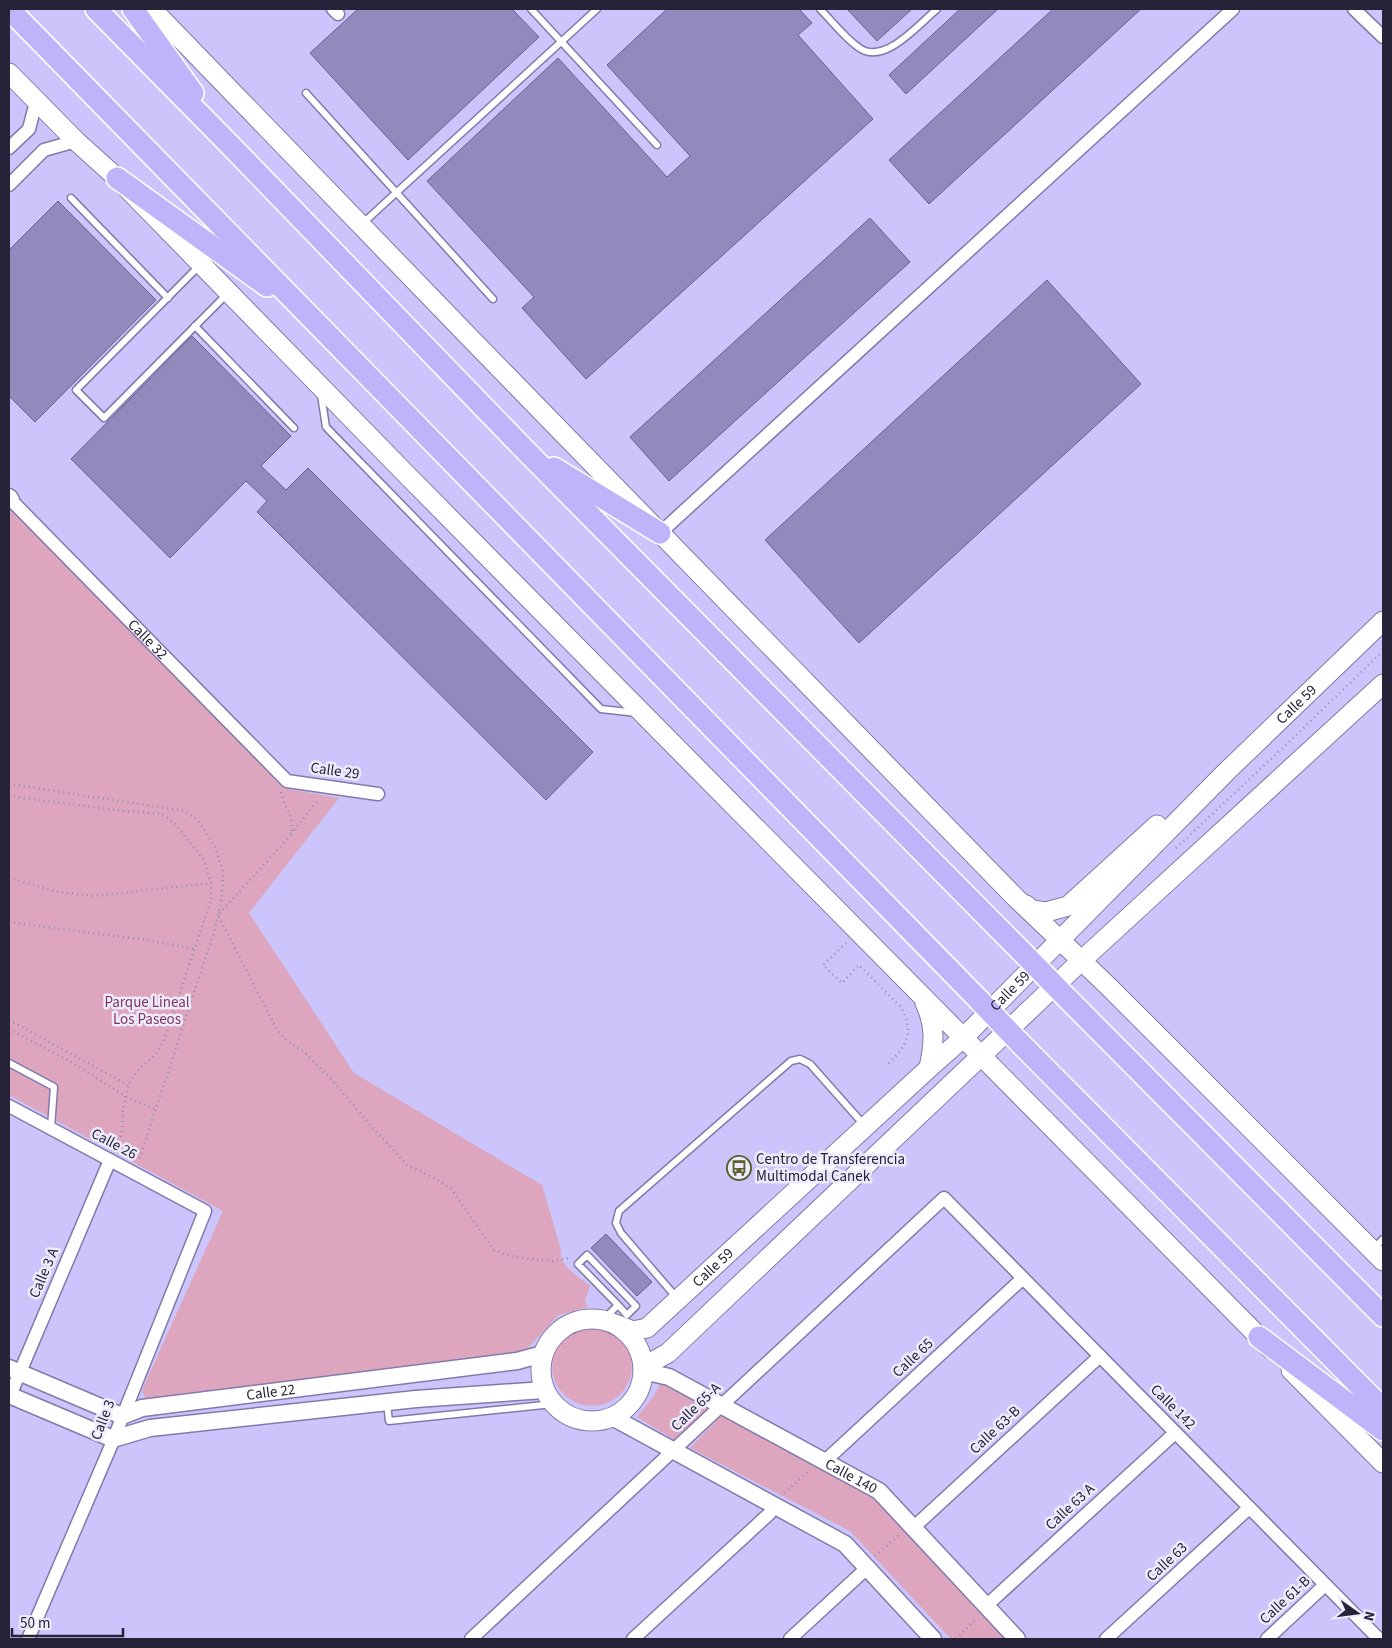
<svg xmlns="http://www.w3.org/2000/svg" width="1392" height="1648" font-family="'Source Sans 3',sans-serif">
<rect width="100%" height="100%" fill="#cbc5fb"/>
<g fill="#dda5be">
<path d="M9 502 172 663 288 789 339 798 249 913 354 1073 542 1185 561 1250C558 1265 579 1277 590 1286L585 1301 588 1307 559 1315 523 1353 146 1401 142 1390 223 1211 9 1095Z"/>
<circle cx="592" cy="1366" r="40"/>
<polygon points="662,1381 711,1408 675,1440 637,1417 653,1397"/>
<polygon points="723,1414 876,1496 1010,1639 951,1639 850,1531 690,1448"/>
</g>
<g fill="#918bbd" stroke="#686191">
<polygon points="358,9 512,9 539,37 408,160 310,53"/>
<polygon points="667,9 799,9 812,23 798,35 873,119 586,379 522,308 534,297 427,181 558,58 667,177 690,156 607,65"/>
<polygon points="847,9 912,9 877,41"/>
<polygon points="960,9 998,9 906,94 889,75"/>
<polygon points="1053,9 1141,9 929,204 889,160"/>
<polygon points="58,201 156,300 35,422 9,396 9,250"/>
<polygon points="870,218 910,262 669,481 630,437"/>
<polygon points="1047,280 1141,384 859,643 765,540"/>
<polygon points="192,336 291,436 261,466 286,490 308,468 593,752 546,800 257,512 267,501 246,481 170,558 71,459"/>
<polygon points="606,1234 652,1282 637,1296 591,1248"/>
</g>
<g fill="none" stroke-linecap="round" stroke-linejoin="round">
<defs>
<g id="service">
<polyline points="531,9 657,145"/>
<path d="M820 9C832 21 844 37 858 47 883 67 918 25 937 9"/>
<polyline points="306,93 493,299"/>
<polyline points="71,198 168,298"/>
<polyline points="362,224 597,9"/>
<polyline points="200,265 76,390 104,418 227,294"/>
<polyline points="195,326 294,428"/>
<polyline points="321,395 326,427 601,709 637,713"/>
<polyline points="9,1063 54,1087 51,1128"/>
<polyline points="1373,1249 1383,1239"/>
<polyline points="676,1297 621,1233 616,1223 619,1211 791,1061 800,1059 810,1064 865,1126"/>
<polyline points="603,1320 618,1305 627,1315 636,1306 587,1255 578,1264 618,1305"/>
<polyline points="387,1404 389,1421 553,1404"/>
</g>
<g id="minor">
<polyline points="333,9 338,14"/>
<polyline points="1354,9 1383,37"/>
<polyline points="9,148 29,129 36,102"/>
<polyline points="9,185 44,150 76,141"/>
<path id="s1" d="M9 502 11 500 287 781 378 794"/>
<polyline points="660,533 1233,9"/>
<polyline points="9,1106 205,1211 110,1448 28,1639"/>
<polyline points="9,1398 110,1160"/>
<polyline points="825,1461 1023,1278"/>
<polyline points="913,1528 1100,1356"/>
<polyline points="986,1606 1175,1433"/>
<polyline points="471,1639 944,1198 1379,1639"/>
<polyline points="633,1639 770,1513 774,1506"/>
<polyline points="790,1639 867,1568"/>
<polyline points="1106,1639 1249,1508"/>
<polyline points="1267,1639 1325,1585"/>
</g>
<g id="tertiary">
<polyline points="9,497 11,500"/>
<path id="s2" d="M9 1368 122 1416 142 1408 517 1361 543 1354"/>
<path id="s3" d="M643 1371 669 1377 879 1491 1017 1639"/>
<polyline points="9,1395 113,1439 150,1428 416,1399 544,1390"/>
<polyline points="612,1417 845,1544 933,1639"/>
</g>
<g id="secondary">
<polyline points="152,9 473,341 1015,897 1109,987 1383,1261"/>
<polyline points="9,73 76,141 117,178 404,472 1270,1348"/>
<polyline points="1026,905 1032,910 1046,912 1068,906 1157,825"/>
<path d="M925 1003C936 1026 934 1044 929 1068"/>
<circle cx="592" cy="1370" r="51"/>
<path id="s4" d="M618 1325 633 1331 647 1328 929 1068 963 1038 1226 772 1383 621"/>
<polyline points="643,1367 668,1353 1081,961 1383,684"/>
<polyline points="1291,1370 1383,1463"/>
</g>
<g id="trunk">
<polyline points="9,9 979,1000"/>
<polyline points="96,9 231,146 528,453 1024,954"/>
<polyline points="133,9 193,93"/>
<polyline points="117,178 267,286"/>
<polyline points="554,468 660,533"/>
<polyline points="1066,997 1383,1316"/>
<polyline points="1019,1042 1383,1409"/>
<polyline points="1259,1337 1383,1430"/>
</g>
</defs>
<use href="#service" stroke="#817aac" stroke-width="9"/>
<use href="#minor" stroke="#817aac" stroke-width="15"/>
<use href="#tertiary" stroke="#817aac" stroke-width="19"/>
<use href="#secondary" stroke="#817aac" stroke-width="21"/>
<use href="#trunk" stroke="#fff" stroke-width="24"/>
<g stroke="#918cb6" stroke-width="2.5" stroke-dasharray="1 4" stroke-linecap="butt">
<polyline points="9,784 185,811 200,823 215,847 223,871 222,898 214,932 139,1160"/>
<path d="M281 792C284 809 295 814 291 835L218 915 277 1030 286 1040 304 1052 331 1079 373 1128 407 1165 440 1181 451 1189 494 1250 506 1255 524 1258 552 1261 569 1258"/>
<polyline points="9,796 124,811 162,814 174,823 203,859 211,883 211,900 163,1043 154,1056 139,1069 128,1085 123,1110 122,1133 116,1148"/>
<polyline points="291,834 319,799"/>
<polyline points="1176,848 1290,741 1383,651"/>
<polyline points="9,878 59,892 94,896 211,883"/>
<polyline points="9,922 153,941 194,949"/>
<path d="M846 943 823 965 842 983 859 965 900 1006C916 1032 906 1047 886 1066"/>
<polyline points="9,1020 128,1085"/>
<polyline points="9,1029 71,1062 130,1099 155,1109"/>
<polyline points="784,1493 810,1470"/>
<polyline points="875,1556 899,1535"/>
<polyline points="956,1639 977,1618"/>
</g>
<use href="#service" stroke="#fff" stroke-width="6"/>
<use href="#minor" stroke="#fff" stroke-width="12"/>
<use href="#tertiary" stroke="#fff" stroke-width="16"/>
<use href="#secondary" stroke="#fff" stroke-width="19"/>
<use href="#trunk" stroke="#beb4fa" stroke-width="21"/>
<defs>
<g id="trunk-bridge">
<polyline points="1024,954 1066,997"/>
<polyline points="979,1000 1019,1042"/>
</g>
</defs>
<use href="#trunk-bridge" stroke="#fff" stroke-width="24" stroke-linecap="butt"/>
<use href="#trunk-bridge" stroke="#beb4fa" stroke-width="21"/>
</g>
<defs>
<symbol id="bus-ring" viewBox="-11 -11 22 22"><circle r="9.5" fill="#edebfc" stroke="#5d5f2c" stroke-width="1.5"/><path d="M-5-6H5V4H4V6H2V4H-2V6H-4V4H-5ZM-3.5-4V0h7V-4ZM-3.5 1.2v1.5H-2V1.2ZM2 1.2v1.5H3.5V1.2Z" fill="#5d5f2c"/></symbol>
</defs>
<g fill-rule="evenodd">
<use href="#bus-ring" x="725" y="1154" width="28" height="28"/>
</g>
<g text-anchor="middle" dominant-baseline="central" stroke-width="5" stroke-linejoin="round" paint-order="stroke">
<g font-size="15" fill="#262338" stroke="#edebfc">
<text stroke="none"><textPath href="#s1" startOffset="198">Calle 32</textPath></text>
<text stroke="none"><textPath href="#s4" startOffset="931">Calle 59</textPath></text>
<text transform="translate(335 771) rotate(8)">Calle 29</text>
<text stroke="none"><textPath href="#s4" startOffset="526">Calle 59</textPath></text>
<text transform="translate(114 1144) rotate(28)">Calle 26</text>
<text stroke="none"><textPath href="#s4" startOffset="120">Calle 59</textPath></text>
<text transform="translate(44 1273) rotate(-67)">Calle 3 A</text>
<text transform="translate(913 1358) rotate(-43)">Calle 65</text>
<text stroke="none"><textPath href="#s2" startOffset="274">Calle 22</textPath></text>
<text transform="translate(696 1407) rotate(-44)">Calle 65-A</text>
<text transform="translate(1173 1407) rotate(45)">Calle 142</text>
<text transform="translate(103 1420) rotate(-69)">Calle 3</text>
<text transform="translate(995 1430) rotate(-43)">Calle 63-B</text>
<text stroke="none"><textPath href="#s3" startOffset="234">Calle 140</textPath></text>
<text transform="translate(1070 1507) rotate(-43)">Calle 63 A</text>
<text transform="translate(1167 1562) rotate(-43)">Calle 63</text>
<text transform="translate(1285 1600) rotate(-43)">Calle 61-B</text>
</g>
<g font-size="15" fill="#80345c" stroke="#edebfc">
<text x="147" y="1002">Parque Lineal<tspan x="147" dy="17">Los Paseos</tspan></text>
</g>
<g font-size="15" fill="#262338" stroke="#edebfc" text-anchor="start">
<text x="756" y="1159">Centro de Transferencia<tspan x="756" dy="17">Multimodal Canek</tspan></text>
</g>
</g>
<rect width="1392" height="1648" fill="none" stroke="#262338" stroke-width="20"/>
<g transform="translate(1357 1613) rotate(104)" stroke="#edebfc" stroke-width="4" paint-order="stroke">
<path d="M0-4L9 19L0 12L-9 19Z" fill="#262338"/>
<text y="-8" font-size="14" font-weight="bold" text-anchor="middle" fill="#262338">N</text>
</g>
<path d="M12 1628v8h111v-8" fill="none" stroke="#262338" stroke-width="2.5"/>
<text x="20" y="1628" font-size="15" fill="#262338" stroke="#edebfc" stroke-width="4" paint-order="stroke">50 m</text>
</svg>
